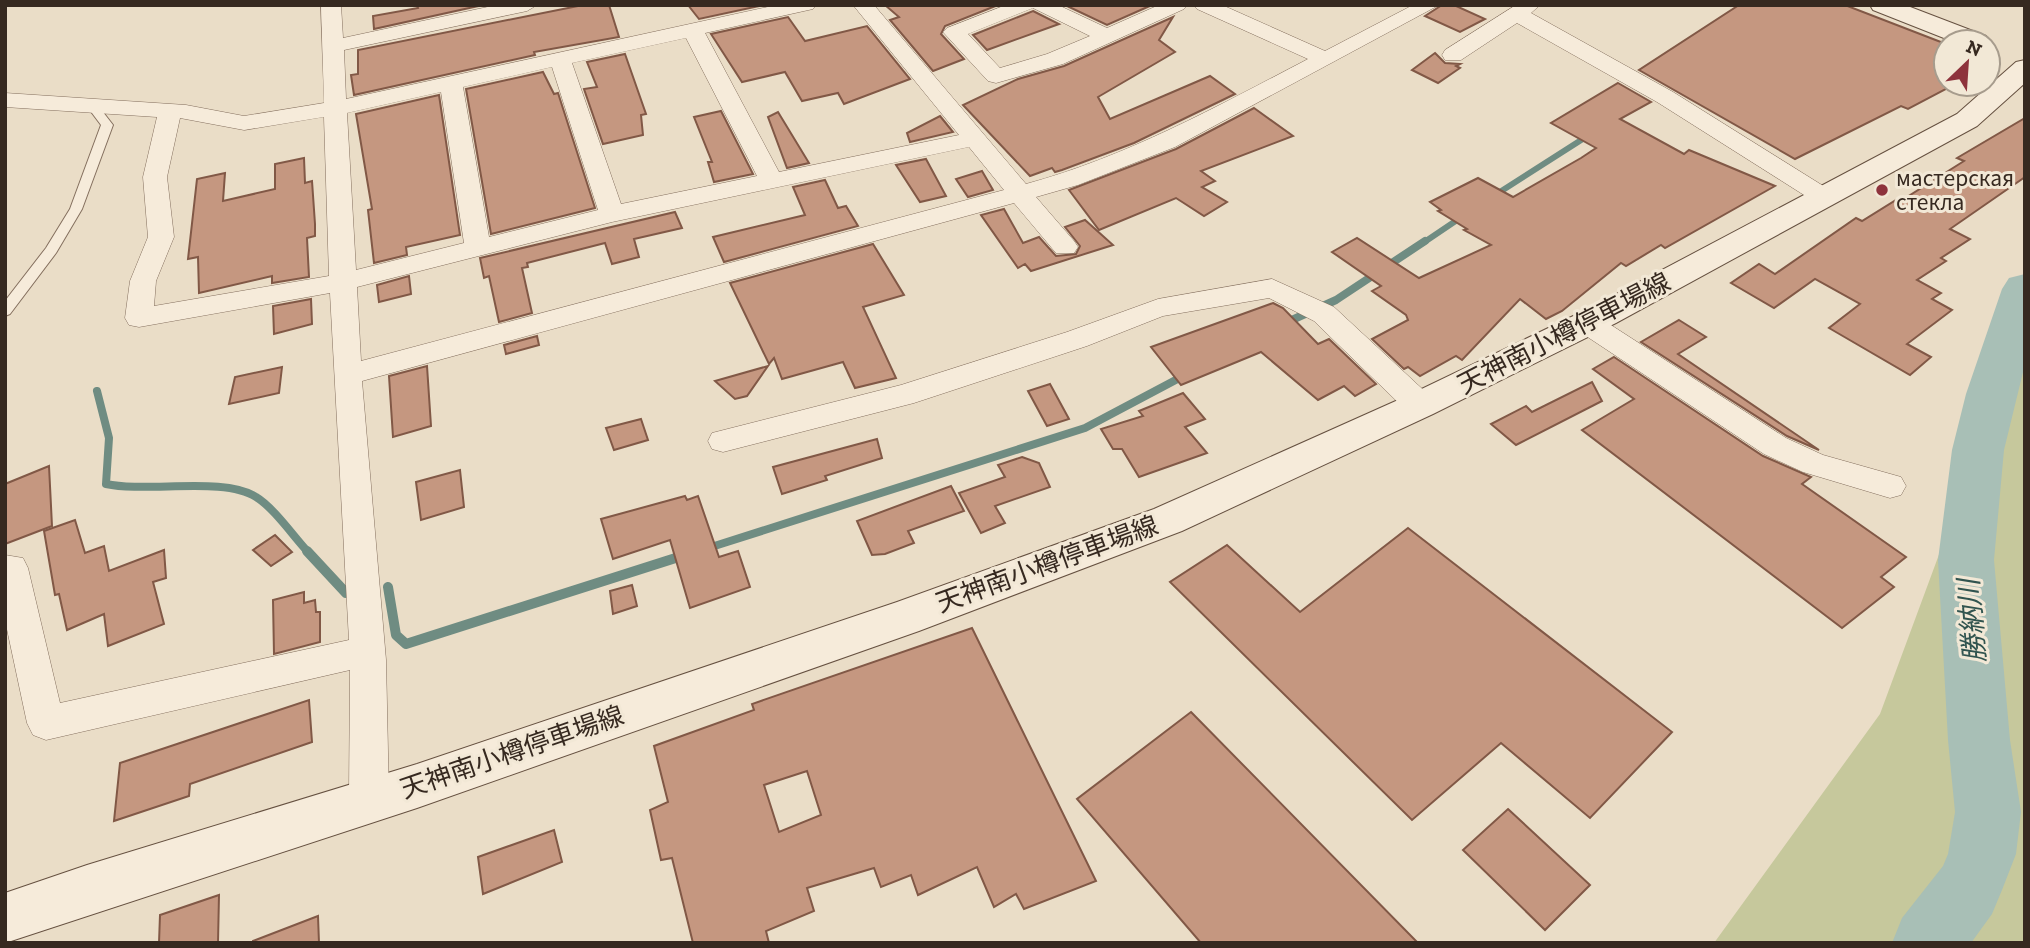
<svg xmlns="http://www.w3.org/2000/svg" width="2030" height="948" font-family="'Zilla Slab','Noto Sans JP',serif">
<rect width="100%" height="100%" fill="#eaddc7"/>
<polygon fill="#c6c89c" points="2025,298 2025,943 1714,943 1880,714 2018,341"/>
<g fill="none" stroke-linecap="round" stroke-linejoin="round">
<g stroke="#6f8c82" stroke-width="6">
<polyline points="1492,197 1589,135"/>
<polyline points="1423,243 1463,216"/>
</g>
<g stroke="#6f8c82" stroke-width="8">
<polyline points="1283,324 1336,300 1425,241"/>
<path d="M97 391 109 438 106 484C146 493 225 476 256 497 273 507 294 537 308 552"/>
<polyline points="705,549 1085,428 1187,374"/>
</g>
<g stroke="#6f8c82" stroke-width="10">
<polyline points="307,551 346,593"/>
<polyline points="388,587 396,635 406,644 685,555"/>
</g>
<polygon fill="#a8bfb6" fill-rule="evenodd" points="2025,274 2025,364 2004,450 1994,560 2010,740 2021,812 2016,854 2002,890 1992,914 1971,943 1892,943 1902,918 1943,866 1948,854 1955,812 1948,740 1938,560 1952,450 1966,394 2002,289 2009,278"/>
</g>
<g fill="#c59780" stroke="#815846" stroke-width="2" fill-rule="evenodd">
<polygon points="417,5 483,5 374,29 373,16 418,8"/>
<polygon points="583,5 609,5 619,37 534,52 535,55 354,95 351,75 358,74 358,50"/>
<polygon points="688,5 764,5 699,19"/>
<polygon points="885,5 998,5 945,26 941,34 964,59 933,71 890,20 899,17"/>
<polygon points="1065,5 1152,5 1107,25"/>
<polygon points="1442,5 1454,5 1485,19 1460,32 1425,16"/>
<polygon points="1739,5 1845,5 1946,44 1946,89 1908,109 1901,106 1795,159 1639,70"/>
<polygon points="1033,11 1059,24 987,50 973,35"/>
<polygon points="788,17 805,41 867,26 910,79 844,104 838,93 802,101 785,72 742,82 711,34"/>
<polygon points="1173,17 1159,40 1175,52 1098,97 1110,119 1210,76 1235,94 1134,143 1062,170 1055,172 1052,168 1030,176 963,105 1018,79 1064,66"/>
<polygon points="1435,53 1445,63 1460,64 1456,66 1460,68 1438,83 1412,70"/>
<polygon points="625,54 646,114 641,115 643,135 603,144 584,89 597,87 587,62"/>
<polygon points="543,72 554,94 558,93 595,208 491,234 466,89"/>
<polygon points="1618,83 1651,102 1620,119 1684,154 1689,150 1775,186 1665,248 1661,245 1626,266 1621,263 1562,311 1546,319 1520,299 1462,360 1456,356 1420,376 1408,367 1404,369 1372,339 1408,320 1406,315 1372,291 1381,286 1332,252 1357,238 1419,278 1491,245 1464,230 1467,229 1438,211 1441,210 1430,202 1478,178 1513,197 1581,158 1596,148 1551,123"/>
<polygon points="439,95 460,235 406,247 407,255 374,263 368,210 372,209 356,114"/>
<polygon points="1254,108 1293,136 1201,171 1215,181 1202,187 1227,202 1204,216 1176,198 1099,230 1069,190 1176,149"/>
<polygon points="721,111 753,174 714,182 708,162 712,162 694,117"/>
<polygon points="778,112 809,163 787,168 768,117"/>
<polygon points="940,116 953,132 910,142 907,133"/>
<polygon points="2025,118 2025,177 1950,229 1970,239 1941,258 1946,261 1917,280 1941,293 1932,299 1952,310 1907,344 1931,357 1910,375 1829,328 1860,304 1815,279 1774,308 1731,283 1759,264 1775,274 1856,218 1862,221 1896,200 1899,202 1964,161 1957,158"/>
<polygon points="304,158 305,183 312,181 315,224 315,236 307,238 309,277 272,283 272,276 199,293 198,257 188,259 197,179 225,173 223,201 275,189 275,164"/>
<polygon points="926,159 946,196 920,202 896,165"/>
<polygon points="982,171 993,190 968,197 956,179"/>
<polygon points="825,180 838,208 846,206 858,226 724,262 713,237 805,215 793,187"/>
<polygon points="1004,209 1023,243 1039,237 1056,256 1076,254 1080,246 1065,227 1085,220 1113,245 1031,271 1025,264 1018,268 981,215"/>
<polygon points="675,212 682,228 634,239 639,257 612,264 605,243 527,263 528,267 522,268 532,313 499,322 489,276 484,278 480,258"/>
<polygon points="873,244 904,295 863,307 896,378 855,388 843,362 782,379 774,358 769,364 730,283"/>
<polygon points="409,276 411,294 379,302 377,285"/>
<polygon points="311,299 312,324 274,334 273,306"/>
<polygon points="1273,303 1283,308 1318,344 1329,339 1376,384 1355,396 1344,386 1318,400 1261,352 1181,385 1151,347"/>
<polygon points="1679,320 1706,337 1678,354 1819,450 1787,436 1641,342"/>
<polygon points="537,336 539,345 506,354 504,345"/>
<polygon points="1614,357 1763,456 1811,477 1802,484 1906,557 1881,577 1894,587 1842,628 1582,430 1634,399 1593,369"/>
<polygon points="427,366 431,426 393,437 389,376"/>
<polygon points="768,366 747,396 735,399 715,381"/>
<polygon points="282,367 279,393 229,404 235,377"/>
<polygon points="1592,382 1602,401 1516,445 1491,424 1526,406 1532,412"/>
<polygon points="1050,384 1069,419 1047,426 1028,391"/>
<polygon points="1183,393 1205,419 1185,427 1207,453 1139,477 1122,449 1113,449 1101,429 1143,416 1139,411"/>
<polygon points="641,419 648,440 614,450 606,428"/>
<polygon points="877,439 882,458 825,476 827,480 782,494 773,467"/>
<polygon points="1022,457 1039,463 1050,487 995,506 1005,523 981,533 959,493 1005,477 998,465"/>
<polygon points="49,466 52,526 5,544 5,484"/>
<polygon points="460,470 464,507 421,520 416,482"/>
<polygon points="951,486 964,511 908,531 914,543 885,554 872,555 857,521"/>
<polygon points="685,496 687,500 698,496 719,557 738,551 750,587 690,608 670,540 613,559 601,519"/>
<polygon points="75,520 85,553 104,546 109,571 164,550 166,578 153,582 164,624 108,646 104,614 67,630 59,594 55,595 44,531"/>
<polygon points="1408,528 1672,732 1590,818 1501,743 1412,820 1170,582 1227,545 1300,612"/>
<polygon points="275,535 292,552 271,566 253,550"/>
<polygon points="632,585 637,606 613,614 610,591"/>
<polygon points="304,592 304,603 315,600 316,612 320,612 320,642 274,654 273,600"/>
<path d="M972 628 1096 881 1024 909 1016 894 994 907 977 867 918 895 911 875 881 887 874 868 807 888 814 911 766 931 769 943H693L672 858 661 860 650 810 668 802 654 746 754 710 752 704ZM807 771 821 815 779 832 764 785Z"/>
<polygon points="309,700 312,742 190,784 189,796 114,821 120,763"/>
<polygon points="1191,712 1418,943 1201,943 1077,799"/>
<polygon points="1508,809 1590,885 1545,930 1463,850"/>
<polygon points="554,830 562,862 483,894 478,857"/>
<polygon points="219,895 218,943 159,943 160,915"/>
<polygon points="318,916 319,943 253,943 253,941"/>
</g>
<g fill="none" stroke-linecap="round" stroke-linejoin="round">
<defs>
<polygon id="service" points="92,102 96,103 113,125 82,209 56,253 10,314 5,316 5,301 46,248 70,209 101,125 86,105"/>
<g id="minor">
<path d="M321 5H341L343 38 497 5H537L527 11 344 50 346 99 777 5H816L813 9 705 33 779 172 959 135 853 5H874L1026 184C1126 157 1216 107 1308 59L1197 9 1194 5H1222L1325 51 1413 5H1439L1175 147 1078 185 1036 197 1074 241 1078 247 1074 253H1056L1014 203 362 381 386 660 389 799 383 812 369 818 355 812 349 799 350 670 46 740 33 735 27 723 5 620V555L23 558 28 568 60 703 349 640 330 293 139 327 129 325 125 318 130 281 148 237 143 177 157 117 5 107V93L186 105 244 116 324 103ZM686 38 757 176 621 204 572 63ZM552 67 598 210 489 237 463 87ZM441 92 464 243 356 270 347 113ZM324 117 329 276 154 306 156 281 174 237 167 177 180 118 244 130ZM969 147 1004 190 361 361 357 287 612 222Z"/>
<path d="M1006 5H1058L1107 28 1159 5H1187L1184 9 1063 64 996 83 988 81 943 32 947 28ZM1033 8 1090 36 1047 54 1000 68 968 34Z"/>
<polygon points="1516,5 1540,5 1531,13 1673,92 1833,192 1836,197 1833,202 1815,202 1657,102 1517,23 1461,60 1445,60 1442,55 1445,50"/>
<polygon points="1272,279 1334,307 1431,397 1435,405 1431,413 1420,416 1409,413 1314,321 1269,298 1163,316 1087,346 914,403 723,452 712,449 708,441 712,433 901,385 1067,332 1158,299"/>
<polygon points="1587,314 1597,316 1786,438 1823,455 1901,477 1906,486 1901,495 1890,498 1803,472 1764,454 1577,330 1573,323 1577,316"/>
</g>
<g id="secondary">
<polygon points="1870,5 1905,5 1986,36 1990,42 1988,45 1988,42 1954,42 1873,10"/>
<polygon points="2025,60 2025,83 1977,126 1616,323 1433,414 1182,531 919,631 417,808 5,943 5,893 87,865 417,764 897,602 1154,509 1407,396 1592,307 1957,114 2016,62"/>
</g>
</defs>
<use href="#service" stroke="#846f5e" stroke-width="2"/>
<use href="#minor" stroke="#846f5e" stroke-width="1"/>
<use href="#secondary" stroke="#665141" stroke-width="2"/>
<use href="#service" fill="#f6ebda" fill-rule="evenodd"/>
<use href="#minor" fill="#f6ebda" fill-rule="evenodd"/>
<use href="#secondary" fill="#f6ebda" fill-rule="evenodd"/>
</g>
<circle fill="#8e333c" stroke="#f2e8d6" stroke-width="2.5" cx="1882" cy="190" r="7"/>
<g text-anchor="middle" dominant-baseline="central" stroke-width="6" stroke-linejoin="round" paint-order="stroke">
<g font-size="21" fill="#362920" stroke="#f2e8d6" text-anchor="start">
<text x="1896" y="178">мастерская<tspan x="1896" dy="24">стекла</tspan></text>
</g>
<g font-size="26" fill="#362920" stroke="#f2e8d6">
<text transform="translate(1564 333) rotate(-27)">天神南小樽停車場線</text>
<text transform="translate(1047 564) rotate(-20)">天神南小樽停車場線</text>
<text transform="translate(512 752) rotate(-19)">天神南小樽停車場線</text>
</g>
<g font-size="28" font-style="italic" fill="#31544f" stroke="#f2e8d6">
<text transform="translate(1972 621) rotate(-95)">勝納川</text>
</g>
</g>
<rect width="2030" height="948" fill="none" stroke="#362920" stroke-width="14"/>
<g transform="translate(1967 63) rotate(25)"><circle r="33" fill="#f2e8d6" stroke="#a79c8d" stroke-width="2"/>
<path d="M0-5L12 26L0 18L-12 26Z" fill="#8e333c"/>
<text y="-10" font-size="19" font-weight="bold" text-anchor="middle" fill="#362920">N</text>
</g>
</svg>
